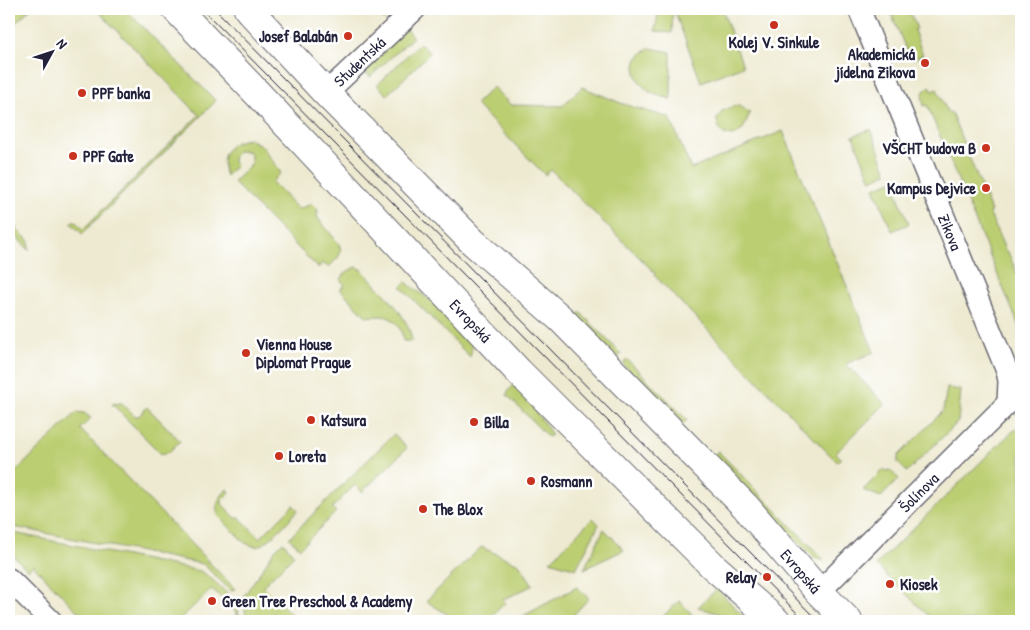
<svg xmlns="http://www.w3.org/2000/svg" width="1030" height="630" font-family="'Patrick Hand',sans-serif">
<rect width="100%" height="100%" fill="#fff"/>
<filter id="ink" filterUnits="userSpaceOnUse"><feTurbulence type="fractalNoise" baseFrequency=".02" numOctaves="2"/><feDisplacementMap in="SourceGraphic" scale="10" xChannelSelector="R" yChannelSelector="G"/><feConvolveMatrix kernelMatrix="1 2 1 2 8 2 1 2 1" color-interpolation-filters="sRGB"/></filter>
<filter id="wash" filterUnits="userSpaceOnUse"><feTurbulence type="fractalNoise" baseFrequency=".0096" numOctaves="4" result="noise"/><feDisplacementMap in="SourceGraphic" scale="20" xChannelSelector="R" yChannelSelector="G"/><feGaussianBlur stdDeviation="1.12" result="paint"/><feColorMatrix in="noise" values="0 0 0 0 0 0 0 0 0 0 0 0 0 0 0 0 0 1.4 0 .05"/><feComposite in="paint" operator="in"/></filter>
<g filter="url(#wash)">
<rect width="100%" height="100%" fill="#eeead1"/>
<g fill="#bbce71" stroke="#6e7856">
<polygon points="9,9 30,9 9,29"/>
<polygon points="99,9 125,9 216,101 82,234 71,223 74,220 83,229 199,115 98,11"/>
<polygon points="378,9 395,9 384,20 376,11"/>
<polygon points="659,9 673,9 672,33 655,31"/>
<polygon points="684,9 722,9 743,66 701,82 675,12"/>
<polygon points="889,9 909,9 917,29 914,30 923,55 913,59 908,54"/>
<polygon points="403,26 413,37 370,77 362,69"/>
<polygon points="420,43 430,53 387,95 377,85"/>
<path d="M650 48 671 52V99C665 97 657 96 652 93 641 88 631 71 637 59 640 54 646 51 650 48Z"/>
<polygon points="930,86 932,91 937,89 948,113 951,112 991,211 989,212 1006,252 1008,252 1021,283 1021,331 927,105 924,106 922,95 924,91"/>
<polygon points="493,87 511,105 562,106 582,87 623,104 670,118 691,169 783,131 874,352 846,364 885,404 836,453 841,458 837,462 654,275 655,273 551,170 545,175 475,104"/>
<path d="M734 106H740L750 113C747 119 746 126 741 131 730 142 717 133 717 119L722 111Z"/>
<polygon points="871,129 887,173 871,180 853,136"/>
<path d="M250 139 263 147 281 173 272 182 298 209 312 204 318 210 317 217 339 244C344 254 336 260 329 267L322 263 318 268 233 182 251 165V155L248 151H238L234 155 233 162 236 165 226 176C218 154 228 141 250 139Z"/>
<polygon points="892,181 909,224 892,231 874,188"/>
<polygon points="9,221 29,241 29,250 9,229"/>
<path d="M357 267 361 269C379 289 409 314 412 341H403C403 329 395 317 382 316 376 316 371 317 366 316L340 289 345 285 341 281C342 274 350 269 357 267Z"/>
<path d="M406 282C423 297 464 320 471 342 473 347 471 352 470 357L401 287Z"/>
<polygon points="580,312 621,354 617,358 575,317"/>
<polygon points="627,359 687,420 682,424 623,364"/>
<polygon points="515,384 527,398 552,435 548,437 507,395 508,391"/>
<polygon points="947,388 961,390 958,422 907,472 898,463 898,456 943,411"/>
<polygon points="122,403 135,416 139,416 147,407 180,441 169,452 161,454 112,404"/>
<polygon points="77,412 84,413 91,418 80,429 235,589 231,591 203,564 9,526 9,478"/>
<polygon points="1021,427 1021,621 934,621 876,565 995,448 1013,431"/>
<polygon points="394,434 407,448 362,492 355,485 332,508 336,512 300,548 289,538"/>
<polygon points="718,451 824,560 815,558 808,552 713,456"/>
<polygon points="884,469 886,471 890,470 899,479 881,497 863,490"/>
<path d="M227 489 230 492 222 500V504L236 518H240L260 538 293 505 298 510C291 518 268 544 259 546 254 547 249 545 244 542L219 517C213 505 220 498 227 489Z"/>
<polygon points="593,518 599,524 576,569 550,561"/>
<polygon points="604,529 624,550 584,569"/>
<path d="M9 532 200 571C210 576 234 598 238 609 239 613 239 617 239 621H237V613L212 589 178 621H87L33 565 28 570 9 552Z"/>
<polygon points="283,542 294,555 263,586 298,621 246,621 244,596 275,550"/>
<polygon points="481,547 519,564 533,585 503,600 505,603 489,618 487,616 481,621 458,621 426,601"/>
<polygon points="577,587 589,598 568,621 514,621"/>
<polygon points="717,589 748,621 741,621 698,607"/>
<polygon points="679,601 692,614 691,621 658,621"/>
</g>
</g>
<g filter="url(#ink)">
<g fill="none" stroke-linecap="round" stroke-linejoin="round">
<defs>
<g id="street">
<path id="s1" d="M859 9 1007 371 1009 381 1008 403"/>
<path id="s2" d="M326 93 415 9"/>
<polyline points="9,579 51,621"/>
<path id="s3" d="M819 592 1008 403 1021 398"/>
</g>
<g id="primary">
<path id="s4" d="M176 9 257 93 519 372 714 567 776 621"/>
<path id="s5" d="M248 9 326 93 473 242 561 319 745 506 819 592 848 621"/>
</g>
</defs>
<use href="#street" stroke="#696870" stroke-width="24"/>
<use href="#primary" stroke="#696870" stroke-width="30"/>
<use href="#street" stroke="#fff" stroke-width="21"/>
<use href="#primary" stroke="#fff" stroke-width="28"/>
<g stroke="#22223b" stroke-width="1">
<polyline points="202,9 805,621"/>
<polyline points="215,9 818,621"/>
</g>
</g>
</g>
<g fill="#c8321e" stroke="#fff" stroke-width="2">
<circle cx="774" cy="25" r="5"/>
<circle cx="348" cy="36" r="5"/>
<circle cx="925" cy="63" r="5"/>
<circle cx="82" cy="93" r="5"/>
<circle cx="986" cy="148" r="5"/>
<circle cx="73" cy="156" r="5"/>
<circle cx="986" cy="188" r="5"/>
<circle cx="246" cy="353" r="5"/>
<circle cx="311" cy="420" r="5"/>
<circle cx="474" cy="422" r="5"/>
<circle cx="279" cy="456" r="5"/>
<circle cx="531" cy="481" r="5"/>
<circle cx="423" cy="509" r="5"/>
<circle cx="767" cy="577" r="5"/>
<circle cx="890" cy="584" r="5"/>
<circle cx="212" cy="601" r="5"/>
</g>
<g text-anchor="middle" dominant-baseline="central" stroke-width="5" stroke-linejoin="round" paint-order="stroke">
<g font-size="16" font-weight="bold" fill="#22223b" stroke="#fff" text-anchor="start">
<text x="338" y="36" text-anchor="end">Josef Balabán</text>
<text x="774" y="42" text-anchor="middle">Kolej V. Sinkule</text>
<text x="915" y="54" text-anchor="end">Akademická<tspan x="915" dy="18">jídelna Zikova</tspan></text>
<text x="92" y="93">PPF banka</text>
<text x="976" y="148" text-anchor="end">VŠCHT budova B</text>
<text x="83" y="156">PPF Gate</text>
<text x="976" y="188" text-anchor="end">Kampus Dejvice</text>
<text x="256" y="344">Vienna House<tspan x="256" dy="18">Diplomat Prague</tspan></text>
<text x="321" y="420">Katsura</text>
<text x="484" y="422">Billa</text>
<text x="289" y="456">Loreta</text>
<text x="541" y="481">Rosmann</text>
<text x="433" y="509">The Blox</text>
<text x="757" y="577" text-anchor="end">Relay</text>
<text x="900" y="584">Kiosek</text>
<text x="222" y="601">Green Tree Preschool &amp; Academy</text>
</g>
<g font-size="16" fill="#22223b" stroke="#fff">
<text stroke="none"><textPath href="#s2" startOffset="46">Studentská</textPath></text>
<text stroke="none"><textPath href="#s1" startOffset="241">Zikova</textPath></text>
<text stroke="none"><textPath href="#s4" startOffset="429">Evropská</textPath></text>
<text stroke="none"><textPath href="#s3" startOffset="141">Šolínova</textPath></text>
<text stroke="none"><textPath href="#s5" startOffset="789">Evropská</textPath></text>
</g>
</g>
<rect width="1030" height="630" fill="none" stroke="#fff" stroke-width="30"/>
<g transform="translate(52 52) rotate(50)" stroke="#ffffff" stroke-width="4" paint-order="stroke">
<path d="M0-4L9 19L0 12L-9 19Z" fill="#22223b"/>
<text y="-8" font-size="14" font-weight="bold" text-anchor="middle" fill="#22223b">N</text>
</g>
</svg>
